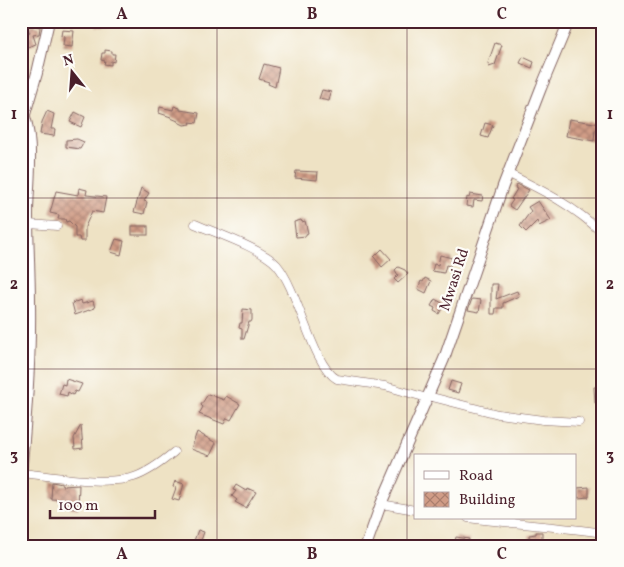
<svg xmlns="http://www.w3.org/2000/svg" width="624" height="567" font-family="Vollkorn,serif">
<defs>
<pattern id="building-cross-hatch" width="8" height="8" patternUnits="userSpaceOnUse" patternTransform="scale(1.25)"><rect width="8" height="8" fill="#d09c86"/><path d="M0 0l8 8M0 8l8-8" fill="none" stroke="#ab7f6e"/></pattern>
</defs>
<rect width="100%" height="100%" fill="#fdfcf7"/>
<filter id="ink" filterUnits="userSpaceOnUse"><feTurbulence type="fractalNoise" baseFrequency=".02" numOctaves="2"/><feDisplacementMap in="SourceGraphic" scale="10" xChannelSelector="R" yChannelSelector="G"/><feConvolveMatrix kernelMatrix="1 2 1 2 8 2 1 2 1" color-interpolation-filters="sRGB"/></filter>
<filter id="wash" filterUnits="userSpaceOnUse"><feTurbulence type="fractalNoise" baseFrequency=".0096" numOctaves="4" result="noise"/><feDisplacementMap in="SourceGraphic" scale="20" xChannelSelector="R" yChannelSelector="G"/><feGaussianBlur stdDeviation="1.12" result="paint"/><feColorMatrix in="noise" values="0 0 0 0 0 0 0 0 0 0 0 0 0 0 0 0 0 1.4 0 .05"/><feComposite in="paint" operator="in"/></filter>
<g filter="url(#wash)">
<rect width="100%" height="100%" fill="#eee2c4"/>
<g id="blocks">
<g fill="url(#building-cross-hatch)">
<rect x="97" y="21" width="15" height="6"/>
<polygon points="35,24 36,26 40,27 39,34 33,35 36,44 22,49 21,35 30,33 27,27"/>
<polygon points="62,30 74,31 72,47 63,46 64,37 61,36"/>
<polygon points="495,43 502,45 495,65 489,67 488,63"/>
<polygon points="105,50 112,51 112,54 115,54 114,62 111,61 111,65 104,64 105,61 101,60 102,53 105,53"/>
<polygon points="523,57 534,62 532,68 520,63"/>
<polygon points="264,64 279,68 275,87 268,84 269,82 259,79"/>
<polygon points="322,90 331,92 329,101 319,99"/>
<polygon points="174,106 180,108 180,110 199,113 197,123 190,122 191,124 184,125 178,122 178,121 171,118 171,117 159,113 160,107 173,110"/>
<polygon points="47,111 54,114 51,129 55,129 54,136 40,134 42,122"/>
<polygon points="75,112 85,117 81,127 70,122"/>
<polygon points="569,119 601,124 600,131 595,130 594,141 566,136"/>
<polygon points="485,123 493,125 488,138 481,136"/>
<polygon points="77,139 84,142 80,149 66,147 66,140"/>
<polygon points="296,171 318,172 317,180 295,178"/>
<polygon points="517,184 529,190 515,210 509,206 513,200 511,199 517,189 515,188"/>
<polygon points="79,188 87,190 86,195 106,197 103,213 92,211 85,227 85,241 80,241 79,237 75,237 75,227 69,221 66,222 65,219 58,219 59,215 50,213 56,191 78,195"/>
<polygon points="141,188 149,193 144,201 147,202 144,214 134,212"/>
<polygon points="470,194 483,196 482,201 474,200 473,207 466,206 467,197 469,198"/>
<polygon points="538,201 551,220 539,226 537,221 526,232 520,226 531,211 528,207"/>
<polygon points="301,220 302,222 305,221 308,233 306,234 306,236 296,237 294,222"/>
<rect x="132" y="226" width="16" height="9"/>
<polygon points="116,239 124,241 121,255 111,252"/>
<polygon points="382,249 391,259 382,267 374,257"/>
<polygon points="440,255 452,258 450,266 446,265 444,273 432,271 434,264 438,265"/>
<polygon points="398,267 405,270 408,274 398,283 394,279 398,275 395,270"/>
<polygon points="425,278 431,281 426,293 418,289 421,281 423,282"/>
<polygon points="491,284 498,284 496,299 517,291 519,296 503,303 503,308 496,308 495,314 491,314"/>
<polygon points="435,299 444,304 439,314 434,311 435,308 431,306"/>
<polygon points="472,299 481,300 479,312 468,310"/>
<polygon points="81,300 82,304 93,301 95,308 75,315 72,303"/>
<polygon points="243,309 252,310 252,320 251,322 249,322 244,339 242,339 242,329 239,328 240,323 242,323"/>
<polygon points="66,379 82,384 78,392 75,391 73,395 68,392 67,396 59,394 62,384 65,385"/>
<polygon points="451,381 461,384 458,393 448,390"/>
<polygon points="594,387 603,387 603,403 595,403"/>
<polygon points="208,394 224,400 226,396 240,404 231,420 227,418 224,424 199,414 203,407 201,405"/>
<polygon points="81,425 83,448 75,449 74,438"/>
<polygon points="197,432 216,443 210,456 191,449"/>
<polygon points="175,481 184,484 179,501 172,499 176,488 173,487"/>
<polygon points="52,482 62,484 62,486 79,485 78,509 62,506 65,500 51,499"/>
<polygon points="236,485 246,491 247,488 256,492 246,508 235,502 237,500 232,496 236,491 233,490"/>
<polygon points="589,487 589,497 578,498 577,488"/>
<polygon points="198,530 204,532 199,546 192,546"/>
<polygon points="536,532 542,532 542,543 530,544 529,535 536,534"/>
<polygon points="456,537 469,539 467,546 454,546"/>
</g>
</g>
</g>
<g filter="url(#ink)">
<use href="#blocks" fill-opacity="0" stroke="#836361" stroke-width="1"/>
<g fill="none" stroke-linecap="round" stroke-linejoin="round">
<defs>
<g id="street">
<path d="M509 174C542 190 576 207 603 234"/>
<polyline points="28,224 57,226"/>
<path d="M195 224C216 233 263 249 277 265 299 291 312 365 337 379L385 386 427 398"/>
<polyline points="428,396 498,414 543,420 579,422"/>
<path d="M21 473C53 476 105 486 134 477 149 472 162 462 174 452"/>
<polyline points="381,504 415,510"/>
<path d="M468 518C513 524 558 526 603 533"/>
</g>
<g id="secondary">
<path d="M21 106C36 140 28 179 28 215 28 245 30 274 30 303 31 360 26 418 21 475"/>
<polyline points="25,114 37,73 49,21"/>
<polyline points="366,546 381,504 444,359 503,186 541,88 569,21"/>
</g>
</defs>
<use href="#street" stroke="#836361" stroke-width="9"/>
<use href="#secondary" stroke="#836361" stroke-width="12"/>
<use href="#street" stroke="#fff" stroke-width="8"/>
<use href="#secondary" stroke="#fff" stroke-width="10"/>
</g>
</g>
<path fill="none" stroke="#4a1f2b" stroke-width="1" stroke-opacity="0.55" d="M217 21V546M407 21V546M21 198H603M21 369H603"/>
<g text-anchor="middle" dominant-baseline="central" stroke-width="4.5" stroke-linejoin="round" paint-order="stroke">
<g font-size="15" fill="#4a1f2b" stroke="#fdfcf7">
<text transform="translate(455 280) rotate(-72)">Mwasi Rd</text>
</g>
</g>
<rect width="624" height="567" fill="none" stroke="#fdfcf7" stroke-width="55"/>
<rect x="414" y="454" width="162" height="65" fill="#fdfcf7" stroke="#b5a4a5"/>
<rect x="424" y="471" width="25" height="8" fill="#ffffff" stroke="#b5a4a5"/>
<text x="459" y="480" font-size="15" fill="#4a1f2b">Road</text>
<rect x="424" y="492" width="25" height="15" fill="url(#building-cross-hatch)" stroke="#b5a4a5"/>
<text x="459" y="504" font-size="15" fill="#4a1f2b">Building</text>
<g transform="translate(72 72) rotate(343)" stroke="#fdfcf7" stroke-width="4" paint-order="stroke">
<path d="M0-4L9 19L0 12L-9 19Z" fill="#4a1f2b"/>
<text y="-8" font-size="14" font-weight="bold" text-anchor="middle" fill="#4a1f2b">N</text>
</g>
<path d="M50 510v8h105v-8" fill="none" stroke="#4a1f2b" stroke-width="2.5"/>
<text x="58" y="510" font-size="15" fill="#4a1f2b" stroke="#fdfcf7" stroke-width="4" paint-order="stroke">100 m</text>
<rect x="28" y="28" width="568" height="512" fill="none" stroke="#4a1f2b" stroke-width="2"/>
<g font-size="16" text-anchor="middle" font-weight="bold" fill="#4a1f2b">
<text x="122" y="19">A</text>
<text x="312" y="19">B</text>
<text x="502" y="19">C</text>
<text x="14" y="119">1</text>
<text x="610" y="119">1</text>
<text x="14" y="289">2</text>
<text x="610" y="289">2</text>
<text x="14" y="460">3</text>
<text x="610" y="460">3</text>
<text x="122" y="559">A</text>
<text x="312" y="559">B</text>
<text x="502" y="559">C</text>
</g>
</svg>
